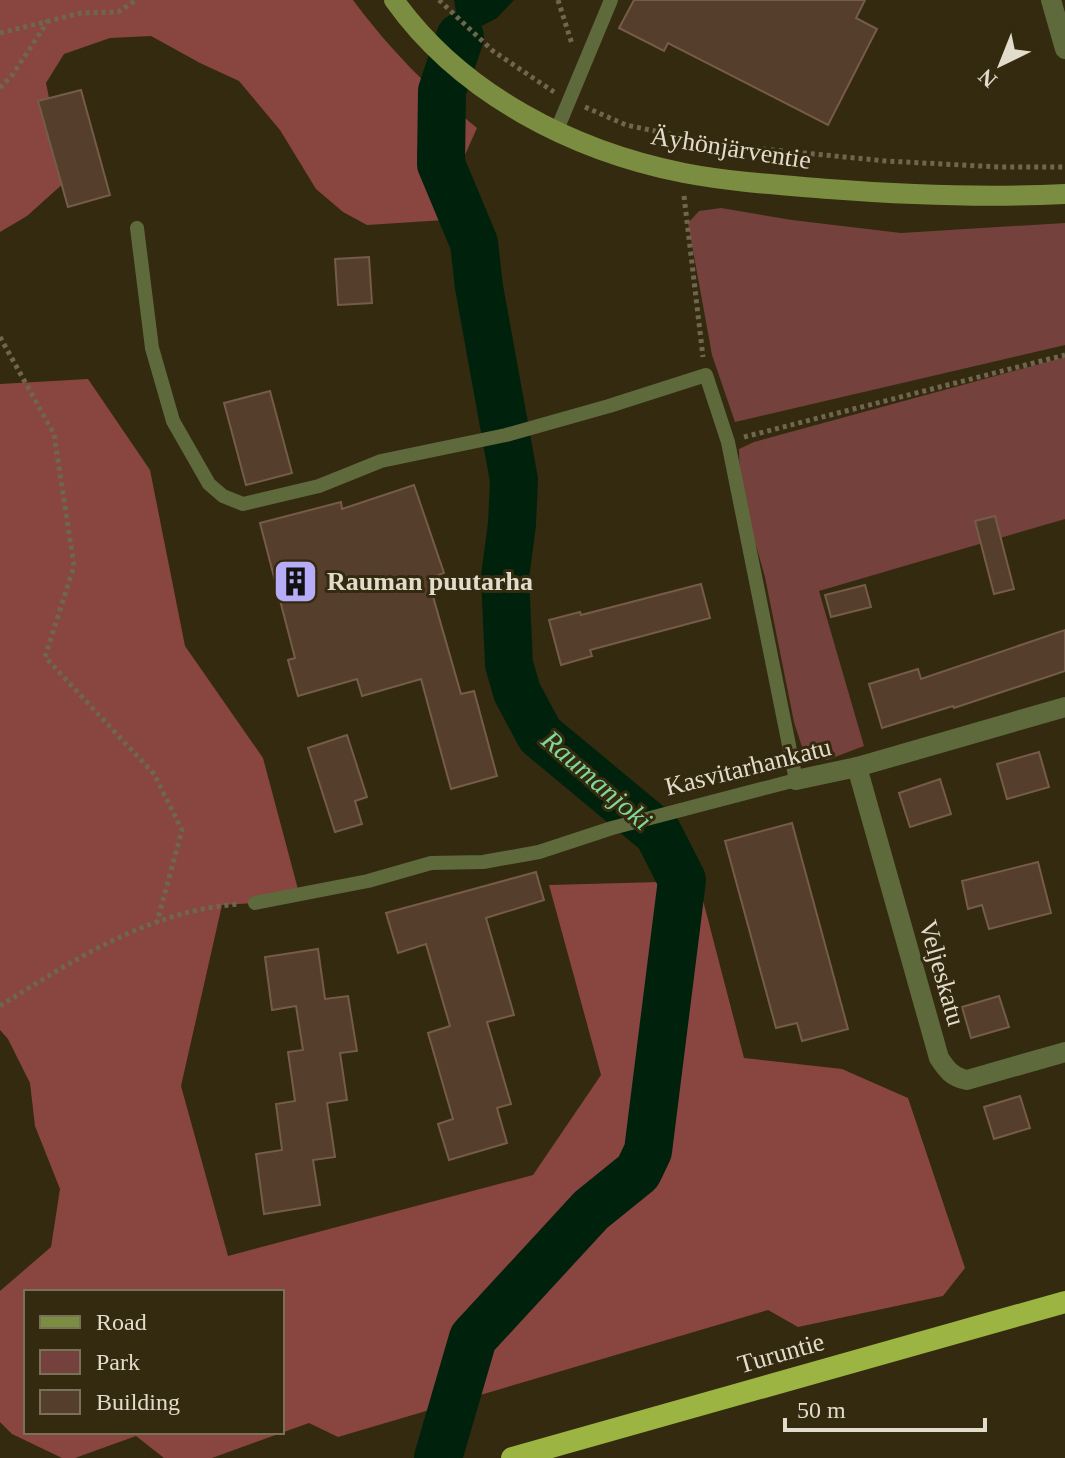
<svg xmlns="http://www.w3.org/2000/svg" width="1065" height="1458" font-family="'Times New Roman',serif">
<rect width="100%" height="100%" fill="#342a0f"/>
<g fill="#75413c">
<polygon points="721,208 792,220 901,233 1065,223 1065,345 735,422 712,355 688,223 699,211"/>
<polygon points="1065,357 1065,519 819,591 864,746 827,760 810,759 802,747 794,722 765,577 740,489 739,449 754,442"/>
</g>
<g fill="#894540" fill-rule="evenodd">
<path d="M0 0H353C391 51 428 88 477 128L456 175 454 213 445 220 367 225 343 212 316 189 280 130 239 81 200 63 151 36 110 38 64 54 46 83 66 181 27 216 0 232Z"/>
<path d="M88 379 150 470 185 646 263 758 299 893 255 903 222 905 181 1086 228 1256 533 1175 601 1075 549 885 698 881 744 1058 842 1069 908 1098 965 1268 943 1296 798 1327 768 1310 338 1437 309 1423 212 1458H164L136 1436 75 1458H62L12 1434 0 1422V1291L51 1247 60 1189 35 1126 30 1083 8 1039 0 1030V384ZM26 1292H282V1432H26Z"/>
</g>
<polygon fill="#00220d" points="454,0 514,0 497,18 460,37"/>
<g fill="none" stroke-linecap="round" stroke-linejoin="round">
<polyline stroke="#00220d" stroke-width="48" points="438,1458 473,1338 591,1210 638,1172 648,1151 682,880 658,833 540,735 517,692 509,664 505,577 512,524 514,480 479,287 474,243 441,164 442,91 460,37"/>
</g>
<g fill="#563e2c" stroke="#755c49" stroke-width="2">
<polygon points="634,0 865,0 856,18 877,29 828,125 668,43 664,51 619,28"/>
<polygon points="81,90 110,195 68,207 38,101"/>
<polygon points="369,257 372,303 338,305 335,259"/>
<polygon points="270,391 292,473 246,485 224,403"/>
<polygon points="414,485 444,573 428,579 461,694 474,691 497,776 451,789 421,679 362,696 357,679 298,696 288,660 295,658 260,523 341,502 342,509"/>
<polygon points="995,516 1014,589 994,594 975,521"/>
<polygon points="701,584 710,618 590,650 592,656 561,665 549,620 580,612 581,615"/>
<polygon points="865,585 871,607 831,617 825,595"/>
<polygon points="1065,630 1065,671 954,708 953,706 882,728 869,684 918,669 921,679"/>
<polygon points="347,735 367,797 355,801 362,824 335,832 308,748"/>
<polygon points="1039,752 1049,787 1007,799 997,764"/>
<polygon points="940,779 951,814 910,827 899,793"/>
<polygon points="792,823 848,1029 802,1041 797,1023 776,1028 725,841"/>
<polygon points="1038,862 1051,913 989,929 982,905 968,909 962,881"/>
<polygon points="536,872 544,900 486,918 514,1015 487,1022 511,1104 497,1108 507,1143 449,1160 438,1124 453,1119 428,1033 450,1026 426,944 398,953 386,913"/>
<polygon points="318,949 325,999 348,996 357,1051 340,1053 347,1100 327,1103 335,1157 313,1160 320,1205 264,1214 256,1154 282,1150 276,1104 295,1101 288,1052 303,1050 296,1006 272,1010 265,957"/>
<polygon points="999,996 1009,1027 971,1038 962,1007"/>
<polygon points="1020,1096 1030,1128 994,1139 984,1107"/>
</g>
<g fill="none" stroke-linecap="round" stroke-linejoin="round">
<g stroke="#6f664f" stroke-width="5" stroke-dasharray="4 4" stroke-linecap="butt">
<polyline points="439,0 493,51 554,92"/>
<polyline points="558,0 572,44"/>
<polyline points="0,33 81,13 118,12 136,0"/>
<polyline points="0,88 13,74 48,21"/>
<polyline points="585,107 626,125 722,145 886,161 999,167 1065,167"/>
<polyline points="684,196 703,357"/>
<polyline points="0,337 54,434 74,566 45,657 154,774 182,830 157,922"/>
<polyline points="744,437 1065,355"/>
<path d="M0 1006C73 960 151 910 239 904"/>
</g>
<g stroke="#5e6a3c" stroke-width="14">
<polyline points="556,132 611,0"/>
<polyline points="137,228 152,348 173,421 209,484 223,496 243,504 319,486 381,461 506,435 609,406 706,375 728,442 796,780 612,828 539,852 483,862 431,863 368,881 255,903"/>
</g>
<g stroke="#5e6a3c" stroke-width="20">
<polyline points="1051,0 1065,49"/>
<path d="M857 767 939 1058C947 1070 952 1077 967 1080L1065 1052"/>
<polyline points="796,780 857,767 1065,707"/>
</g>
<path stroke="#7b8d41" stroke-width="20" d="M394 0C461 94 573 151 684 173 731 182 781 185 829 189 908 195 986 198 1065 194"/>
<polyline stroke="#9bb442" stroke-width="22" points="512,1458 1065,1302"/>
</g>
<defs>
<symbol id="building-square" viewBox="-11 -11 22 22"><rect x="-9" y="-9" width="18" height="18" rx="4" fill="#b6acf8" stroke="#342a0f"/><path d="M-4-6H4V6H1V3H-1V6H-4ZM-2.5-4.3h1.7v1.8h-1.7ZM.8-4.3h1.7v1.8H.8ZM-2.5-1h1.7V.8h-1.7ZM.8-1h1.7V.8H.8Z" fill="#111"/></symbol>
</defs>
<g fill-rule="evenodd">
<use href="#building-square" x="270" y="556" width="51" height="51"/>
</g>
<g text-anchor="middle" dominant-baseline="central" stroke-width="6" stroke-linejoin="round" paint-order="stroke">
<g font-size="26" fill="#e2dccc" stroke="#342a0f">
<text transform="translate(731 148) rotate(9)">Äyhönjärventie</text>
<text transform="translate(748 767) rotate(-14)">Kasvitarhankatu</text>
<text transform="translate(942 973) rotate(74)">Veljeskatu</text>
<text transform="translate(781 1353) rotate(-16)">Turuntie</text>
</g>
<g font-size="26" font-weight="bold" fill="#e2dccc" stroke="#342a0f" text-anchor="start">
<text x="327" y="581">Rauman puutarha</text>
</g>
<g font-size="28" font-style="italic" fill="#7ed89a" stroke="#342a0f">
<text transform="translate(597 780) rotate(41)">Raumanjoki</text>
</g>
</g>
<rect x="24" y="1290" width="260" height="144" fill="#342a0f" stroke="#7a715b" stroke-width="2"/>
<rect x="40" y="1316" width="40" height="12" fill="#7b8d41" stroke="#7a715b" stroke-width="2"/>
<text x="96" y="1330" font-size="24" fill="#e2dccc">Road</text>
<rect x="40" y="1350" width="40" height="24" fill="#75413c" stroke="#7a715b" stroke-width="2"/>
<text x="96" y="1370" font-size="24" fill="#e2dccc">Park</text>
<rect x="40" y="1390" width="40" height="24" fill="#563e2c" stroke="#7a715b" stroke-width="2"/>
<text x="96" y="1410" font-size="24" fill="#e2dccc">Building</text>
<g transform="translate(1001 64) rotate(223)" stroke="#342a0f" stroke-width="6" paint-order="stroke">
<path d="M0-6L14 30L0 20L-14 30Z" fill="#e2dccc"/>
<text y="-12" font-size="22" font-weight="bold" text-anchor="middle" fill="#e2dccc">N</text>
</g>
<path d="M785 1418v12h200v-12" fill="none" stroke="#e2dccc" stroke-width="4"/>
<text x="797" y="1418" font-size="24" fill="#e2dccc" stroke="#342a0f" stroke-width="6" paint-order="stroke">50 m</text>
</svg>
